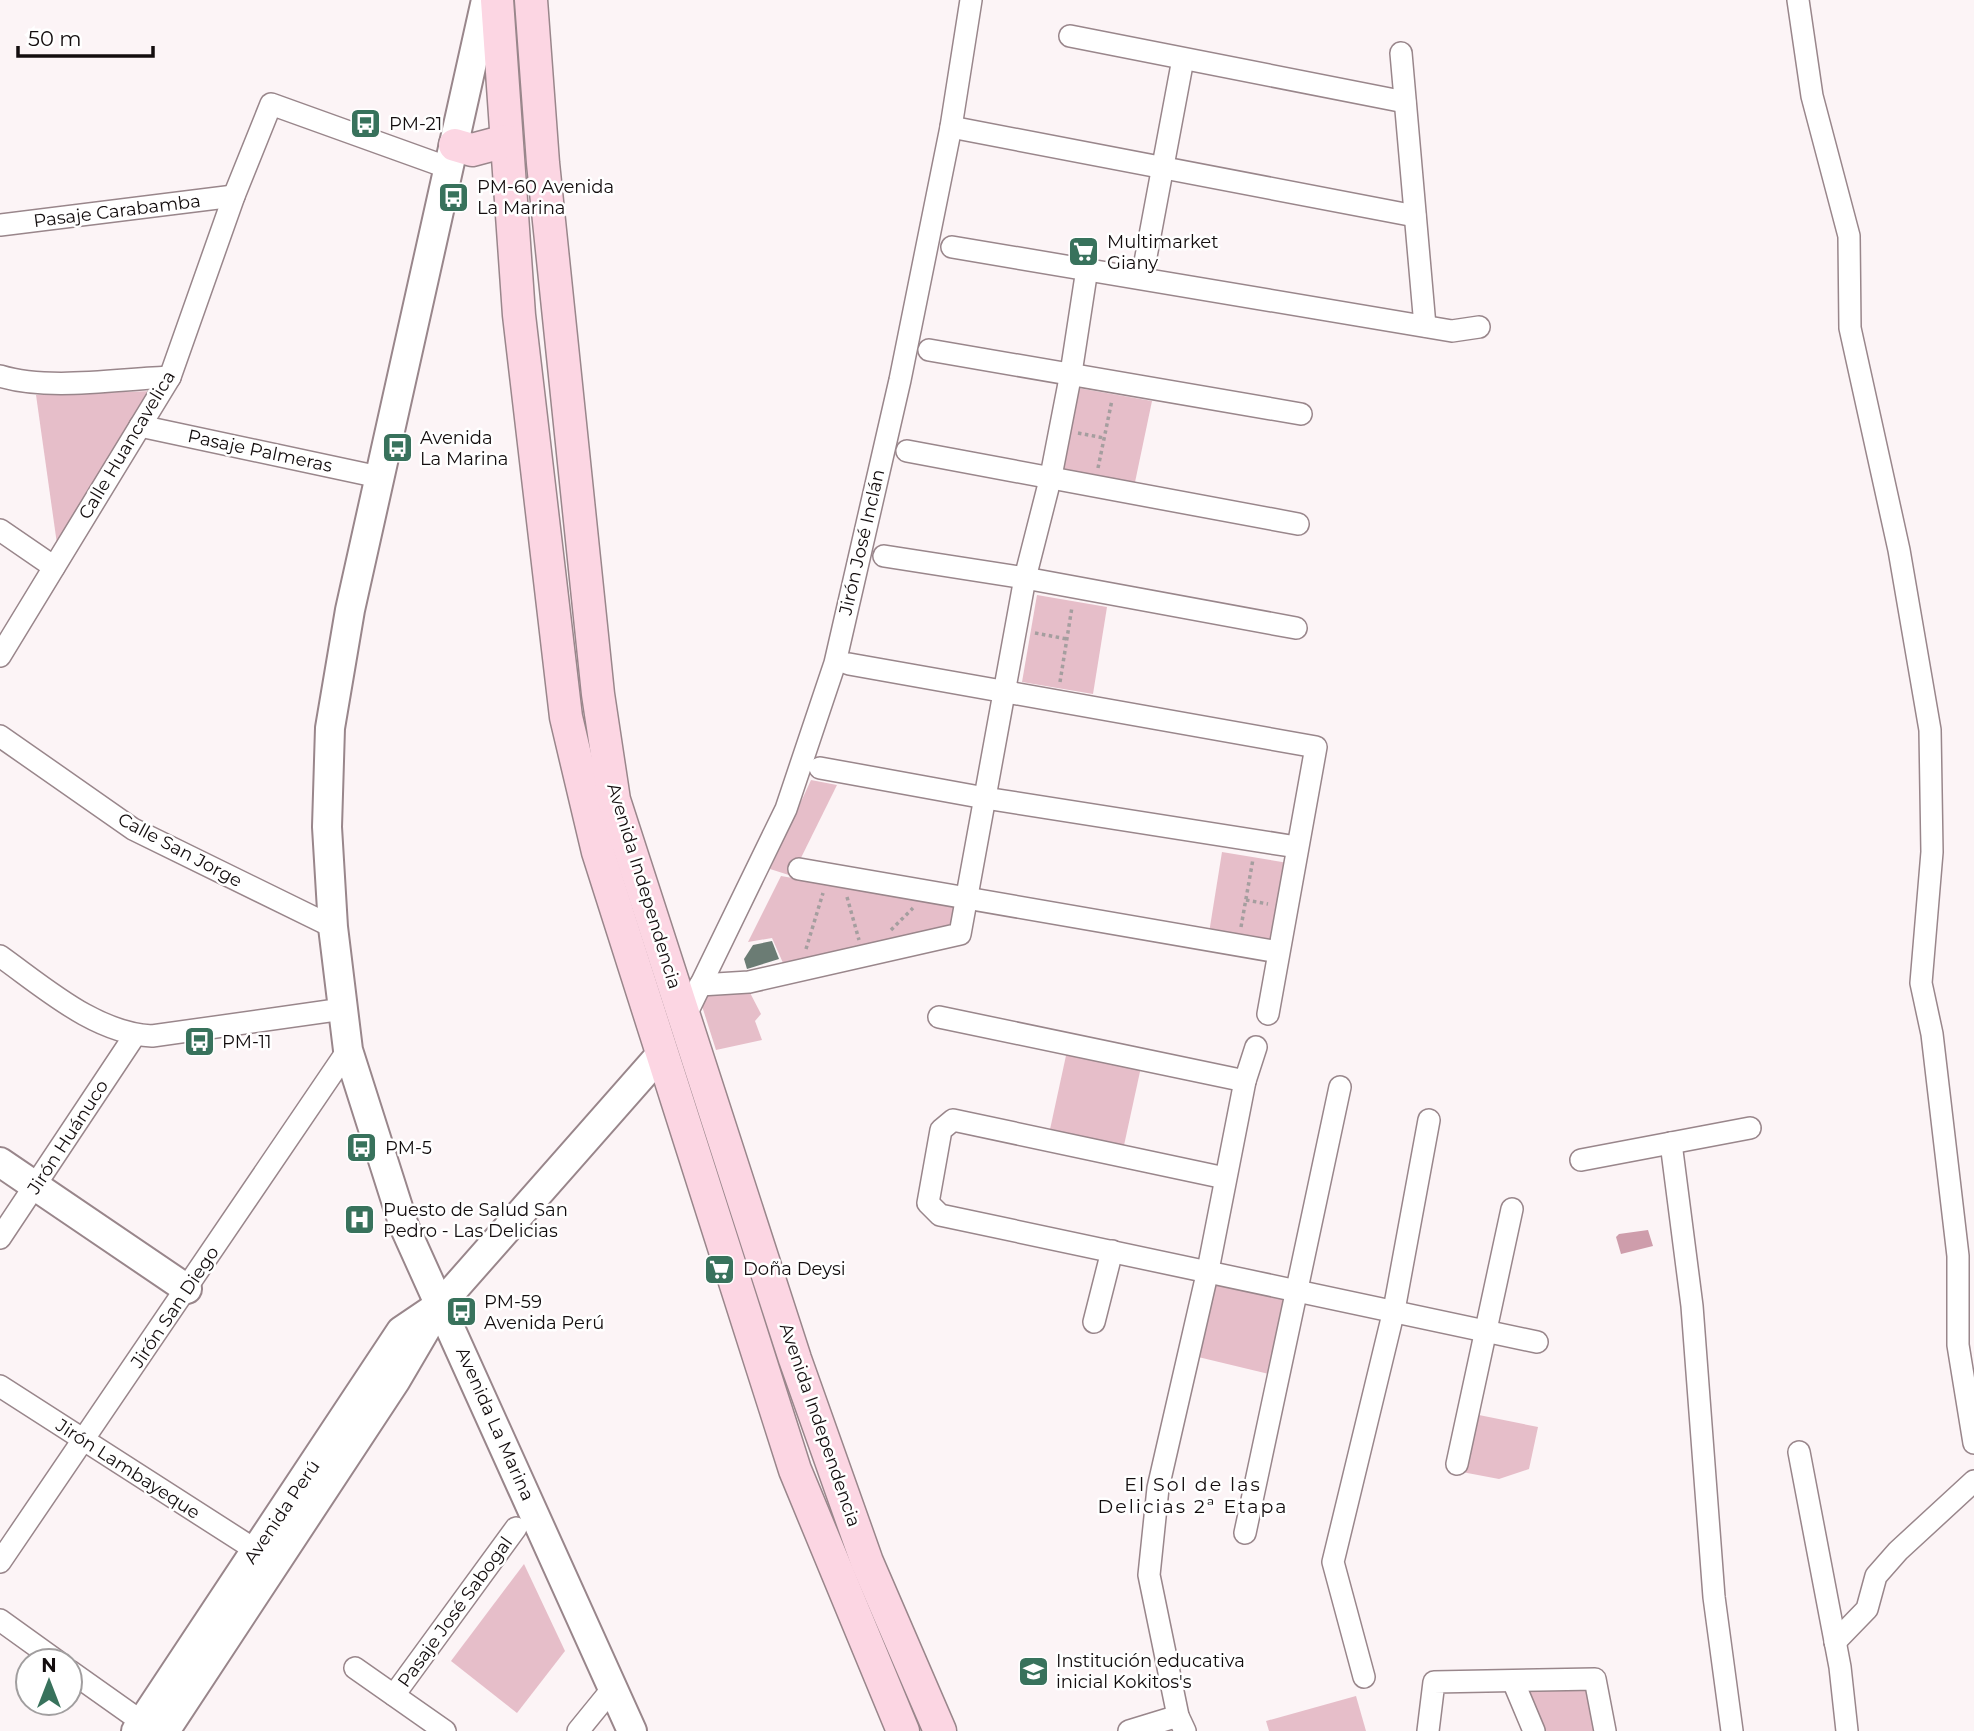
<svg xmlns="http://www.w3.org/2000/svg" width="1974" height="1731" font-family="Montserrat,sans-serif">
<rect width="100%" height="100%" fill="#fcf4f6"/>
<g fill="#e6bec9">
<polygon points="1078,388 1152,401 1134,487 1060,472"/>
<polygon points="153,391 57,544 36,395"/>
<polygon points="1037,595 1107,607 1093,694 1022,682"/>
<polygon points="811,780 837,785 792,876 770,869"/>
<polygon points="1222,852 1288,863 1274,947 1209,933"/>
<polygon points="781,876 954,906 951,927 783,963 772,938 748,942"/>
<polygon points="747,987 761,1014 755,1021 762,1040 716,1050 702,1006 702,997"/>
<polygon points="1067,1051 1141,1067 1123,1150 1049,1134"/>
<polygon points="1211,1277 1291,1296 1273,1375 1194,1356"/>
<polygon points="1474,1414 1538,1427 1529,1469 1499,1479 1462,1472"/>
<polygon points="524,1564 565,1651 517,1713 451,1661"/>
<polygon points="1595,1679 1605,1731 1533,1731 1513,1681"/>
<polygon points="1356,1696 1366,1731 1269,1731 1266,1721"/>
</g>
<polygon fill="#ce9dab" points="1648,1230 1653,1246 1621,1254 1616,1237 1619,1234"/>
<polygon fill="#6b7c74" points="772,941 779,959 747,969 744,959 753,945"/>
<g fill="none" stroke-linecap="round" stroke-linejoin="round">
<defs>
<g id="minor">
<polyline points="1798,0 1812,96 1849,236 1850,328 1899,550 1930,730 1932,852 1921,983 1932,1034 1958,1256 1958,1345 1974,1443"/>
<polyline points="1070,36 1405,102"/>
<polyline points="1401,53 1425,326"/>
<polyline points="951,127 1415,216"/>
<polyline points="0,225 234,196"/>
<polyline points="952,247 1452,331 1479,327"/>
<polyline points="1142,278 1183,59"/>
<polyline points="929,350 1301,414"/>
<path d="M0 376C48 391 119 379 170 377"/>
<polyline points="140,426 379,477"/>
<polyline points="907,451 1298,524"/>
<polyline points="0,530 54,567"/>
<polyline points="884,556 1025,578 1296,628"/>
<polyline points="0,656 170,377 234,196 271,104 449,168"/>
<polyline points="849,664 1316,747 1268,1014"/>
<polyline points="0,736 133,829 333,927"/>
<polyline points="820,768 985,798 1297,847"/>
<polyline points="799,869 1278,952"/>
<path d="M0 956C45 988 95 1033 152 1036L343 1009"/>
<polyline points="700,985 749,982 960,934 1025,578 1051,476 1071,373 1087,269"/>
<polyline points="939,1017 1245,1081"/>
<polyline points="682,1023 786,809 835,663 900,380 951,127 971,0"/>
<polyline points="1671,1143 1692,1306 1714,1597 1732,1731"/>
<polyline points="1581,1160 1750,1128"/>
<polyline points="1225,1178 953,1120 941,1130 928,1203 940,1215 1537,1342"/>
<polyline points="0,1238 135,1035"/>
<polyline points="1094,1322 1112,1251"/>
<polyline points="0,1386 257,1551"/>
<polyline points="1799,1452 1840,1667 1847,1731"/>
<polyline points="1457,1464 1512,1209"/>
<polyline points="1245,1533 1340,1087"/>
<polyline points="0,1562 348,1050"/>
<polyline points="0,1620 57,1661"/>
<polyline points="1835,1642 1867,1609 1876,1576 1898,1551 1974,1481"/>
<polyline points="355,1668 445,1731"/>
<polyline points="70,1671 142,1722"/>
<polyline points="1364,1677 1333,1562 1394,1310 1429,1120"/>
<polyline points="1513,1681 1534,1731"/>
<polyline points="394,1695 516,1528"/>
<polyline points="578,1731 613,1688"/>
<polyline points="1129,1731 1178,1716"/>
<polyline points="1185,1731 1178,1716 1149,1575 1158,1488 1208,1270 1245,1081 1256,1047"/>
<polyline points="1428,1731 1434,1682 1595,1679 1605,1731"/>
</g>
<g id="tertiary">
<polyline points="486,0 350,610 330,728 327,827 333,927 348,1050 404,1226 632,1731"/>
<polyline points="0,1162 187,1289"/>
<polyline points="136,1731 401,1331 435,1308"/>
<polyline points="165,1731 396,1380 440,1305 661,1054"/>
</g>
<g id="secondary">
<polyline points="497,0 519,315 566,717 598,852 795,1470 903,1731"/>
<polyline points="531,0 543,163 598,694 614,800 795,1359 867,1562 940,1731"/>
<polyline points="455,145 472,150 506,141"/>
</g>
</defs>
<use href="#minor" stroke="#99868b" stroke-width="24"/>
<use href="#tertiary" stroke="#99868b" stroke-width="32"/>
<use href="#secondary" stroke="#99868b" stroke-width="35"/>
<g stroke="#a59e9f" stroke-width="3.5" stroke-dasharray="3.5 3.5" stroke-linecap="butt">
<polyline points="1078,433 1104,438"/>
<polyline points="1098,468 1112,400"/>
<polyline points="1035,633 1067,639"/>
<polyline points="1060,682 1072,607"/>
<polyline points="847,897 859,940"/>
<polyline points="1246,900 1268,904"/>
<polyline points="1241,927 1253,859"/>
<polyline points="891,930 913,908"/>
<polyline points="806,949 823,893"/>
</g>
<use href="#minor" stroke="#fff" stroke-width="21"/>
<use href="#tertiary" stroke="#fff" stroke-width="28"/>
<use href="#secondary" stroke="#fcd6e3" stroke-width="32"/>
</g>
<defs>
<symbol id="bus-square" viewBox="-11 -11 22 22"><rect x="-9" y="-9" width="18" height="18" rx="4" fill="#38725c" stroke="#fff"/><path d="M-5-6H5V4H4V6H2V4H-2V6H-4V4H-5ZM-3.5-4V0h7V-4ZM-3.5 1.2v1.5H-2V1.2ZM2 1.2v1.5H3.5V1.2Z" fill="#fff"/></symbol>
<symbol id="supermarket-square" viewBox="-11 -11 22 22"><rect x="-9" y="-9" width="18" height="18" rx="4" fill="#38725c" stroke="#fff"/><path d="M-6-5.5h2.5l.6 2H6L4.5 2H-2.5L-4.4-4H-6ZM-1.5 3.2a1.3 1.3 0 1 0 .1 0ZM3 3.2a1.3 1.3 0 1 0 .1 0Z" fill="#fff"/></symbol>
<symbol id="hospital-square" viewBox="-11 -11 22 22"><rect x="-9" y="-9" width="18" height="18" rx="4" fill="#38725c" stroke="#fff"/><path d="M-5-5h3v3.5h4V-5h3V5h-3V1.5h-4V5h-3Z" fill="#fff"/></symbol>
<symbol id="school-square" viewBox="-11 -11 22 22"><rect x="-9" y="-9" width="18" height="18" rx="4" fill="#38725c" stroke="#fff"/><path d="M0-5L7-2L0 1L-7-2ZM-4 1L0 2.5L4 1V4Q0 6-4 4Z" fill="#fff"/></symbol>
</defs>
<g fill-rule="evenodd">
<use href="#bus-square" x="348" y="106" width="35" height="35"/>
<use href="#bus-square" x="436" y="180" width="35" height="35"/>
<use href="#supermarket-square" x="1066" y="234" width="35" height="35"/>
<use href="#bus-square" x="380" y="430" width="35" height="35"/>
<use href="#bus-square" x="182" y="1024" width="35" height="35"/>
<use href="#bus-square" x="344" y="1130" width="35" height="35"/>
<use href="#hospital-square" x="342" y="1202" width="35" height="35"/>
<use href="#supermarket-square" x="702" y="1252" width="35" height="35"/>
<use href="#bus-square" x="444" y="1294" width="35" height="35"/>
<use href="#school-square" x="1016" y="1654" width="35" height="35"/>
</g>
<g text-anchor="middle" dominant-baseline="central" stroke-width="5" stroke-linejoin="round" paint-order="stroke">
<g font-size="18" fill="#130d0e" stroke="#fff" text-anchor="start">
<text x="389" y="124">PM-21</text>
<text x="477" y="187">PM-60 Avenida<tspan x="477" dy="21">La Marina</tspan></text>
<text x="1107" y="242">Multimarket<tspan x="1107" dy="21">Giany</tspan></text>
<text x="420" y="438">Avenida<tspan x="420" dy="21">La Marina</tspan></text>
<text x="222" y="1042">PM-11</text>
<text x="385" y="1148">PM-5</text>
<text x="383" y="1210">Puesto de Salud San<tspan x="383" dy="21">Pedro - Las Delicias</tspan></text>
<text x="743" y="1269">Doña Deysi</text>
<text x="484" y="1302">PM-59<tspan x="484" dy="21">Avenida Perú</tspan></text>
<text x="1056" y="1661">Institución educativa<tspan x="1056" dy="21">inicial Kokitos's</tspan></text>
</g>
<g font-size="18" fill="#130d0e" stroke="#fff">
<text transform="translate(117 211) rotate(-7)">Pasaje Carabamba</text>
<text transform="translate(127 445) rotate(-59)">Calle Huancavelica</text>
<text transform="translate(260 451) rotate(12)">Pasaje Palmeras</text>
<text transform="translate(862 542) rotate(-77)">Jirón José Inclán</text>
<text transform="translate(180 850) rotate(28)">Calle San Jorge</text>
<text transform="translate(644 886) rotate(73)">Avenida Independencia</text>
<text transform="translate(68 1137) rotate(-57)">Jirón Huánuco</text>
<text transform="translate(175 1307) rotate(-56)">Jirón San Diego</text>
<text transform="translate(495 1424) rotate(66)">Avenida La Marina</text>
<text transform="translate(820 1425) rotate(71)">Avenida Independencia</text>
<text transform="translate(128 1469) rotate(33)">Jirón Lambayeque</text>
<text transform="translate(282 1512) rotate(-56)">Avenida Perú</text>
<text transform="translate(455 1612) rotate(-54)">Pasaje José Sabogal</text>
</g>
<g font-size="19" letter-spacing="2" fill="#130d0e" stroke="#fff">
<text x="1193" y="1484">El Sol de las<tspan x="1193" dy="22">Delicias 2ª Etapa</tspan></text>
</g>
</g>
<g transform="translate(49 1682)"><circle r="33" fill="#ffffff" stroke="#a19e9f" stroke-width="2"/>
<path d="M0-5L12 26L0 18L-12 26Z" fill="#38725c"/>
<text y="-10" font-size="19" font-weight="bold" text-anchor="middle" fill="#130d0e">N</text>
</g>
<path d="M18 46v10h135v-10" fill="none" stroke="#130d0e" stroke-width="3.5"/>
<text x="28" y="46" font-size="21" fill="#130d0e" stroke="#ffffff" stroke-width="5" paint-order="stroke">50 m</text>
</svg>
